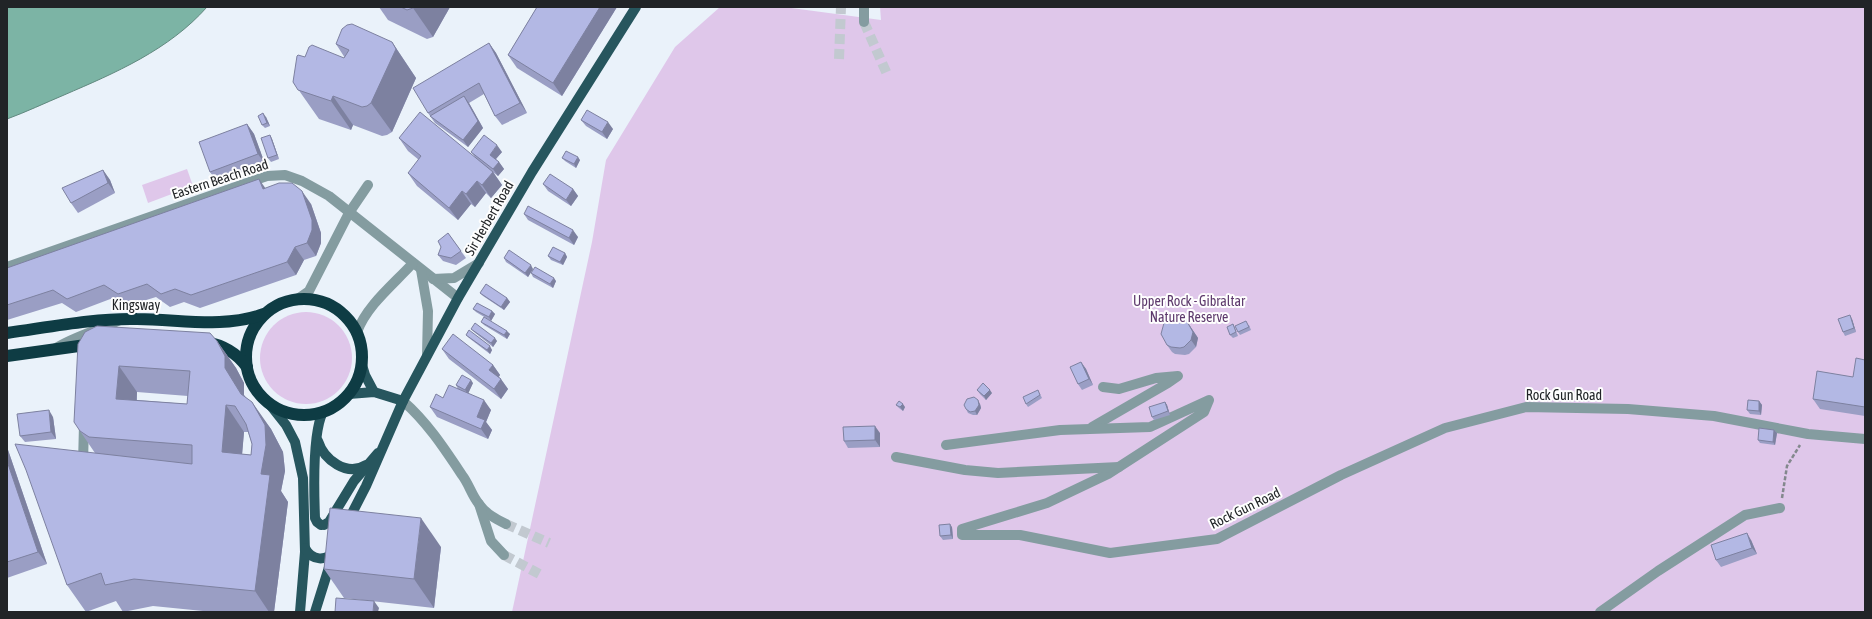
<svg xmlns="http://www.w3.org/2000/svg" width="1872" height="619" font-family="'Asap Condensed',sans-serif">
<rect width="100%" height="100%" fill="#eaf2fa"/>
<g fill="#dfc7ea">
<polygon points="720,7 784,7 881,20 880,7 1865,7 1865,612 512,612 592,242 606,160 675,47"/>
<polygon points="187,169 193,186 148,203 142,185"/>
<circle cx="306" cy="358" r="46"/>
</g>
<path fill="#7cb4a5" stroke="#61897f" d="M7 7H207C169 50 115 73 64 95 45 103 26 112 7 119Z"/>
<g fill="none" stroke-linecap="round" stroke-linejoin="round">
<g stroke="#c2c9d0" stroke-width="10" stroke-dasharray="10 5" stroke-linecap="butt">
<polyline points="864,22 887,74"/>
<polyline points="839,59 841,7"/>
<polyline points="506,524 549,543"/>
<polyline points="504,555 543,576"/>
</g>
<polyline stroke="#83888d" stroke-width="2.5" stroke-dasharray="4 2" stroke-linecap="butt" points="1782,498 1787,466 1800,445"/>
<g stroke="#849ca0" stroke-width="10">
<polyline points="864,7 864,22"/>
<polyline points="7,267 267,176 285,175 302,181 329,196 458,298"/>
<polyline points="421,270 428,311 427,355"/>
<polyline points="433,279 454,278 479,263"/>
<polyline points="299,298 309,291 349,213 368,185"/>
<path d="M357 332C367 305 394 284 413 263"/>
<path d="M56 348C75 336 99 330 120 320"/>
<path d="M403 401C427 422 444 448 462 475 469 484 472 496 479 504 486 514 496 519 506 524"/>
<polyline points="1092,427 1168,383 1178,376 1156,378 1119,389 1103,387"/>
<polyline points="946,445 1060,430 1150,427 1209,400 1204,412 1108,474 1047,503 962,529 962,535 1020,535 1110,553 1217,539 1341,475 1445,428 1526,407 1628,409 1714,416 1808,434 1865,439"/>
<polyline points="896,457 965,470 998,473 1119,467"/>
<polyline points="83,464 84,424"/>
<polyline points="479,504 491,541 504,555"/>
<polyline points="1600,612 1658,571 1745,515 1780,508"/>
</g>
<g stroke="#27565e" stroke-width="10">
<polyline points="362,365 365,375 374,392"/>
<polyline points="349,394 374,392 403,401"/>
<polyline points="267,401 286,425 295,442 303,478 305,552 300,612"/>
<path d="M318 441C324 460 347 477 366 465"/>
<polyline points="347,523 366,486 403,401 458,298 532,172 636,7"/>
<path d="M321 525 317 522 315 518C314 492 312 433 323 412"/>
<polyline points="324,525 329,522 354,481 378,453"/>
<path d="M305 548C312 561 326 562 336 550"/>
<polyline points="315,612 331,561"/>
</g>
<g stroke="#0e3c44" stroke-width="12">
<circle cx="304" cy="357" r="58"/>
<path d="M7 333C50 327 94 318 137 319 180 319 223 329 264 314"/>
<path d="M205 342C223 345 236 352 247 367"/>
<polyline points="7,356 93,344"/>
</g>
</g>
<g fill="#9a9ec4" fill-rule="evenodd">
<polygon points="379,7 450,7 433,37 427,39 388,20"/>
<polygon points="537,7 617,7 562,96 517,68 508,55"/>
<polygon points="392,42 416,78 392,132 387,135 382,136 353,125 351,130 319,119 293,82 305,57 344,58 345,58 336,44"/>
<polygon points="489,43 496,53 527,113 502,125 495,116 484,94 469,103 483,128 468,147 435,123 428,113"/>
<polygon points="266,117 270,126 265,128 262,125"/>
<polygon points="581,120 613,129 607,139 586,126"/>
<polygon points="247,124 254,134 265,164 217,182 210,172"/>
<polygon points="270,135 272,139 279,159 271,162 268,158"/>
<polygon points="399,138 475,157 471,152 502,152 496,159 499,162 504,169 498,176 490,170 493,172 502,185 491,198 486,193 475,207 471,204 458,220 417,186 408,173 419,160 408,151"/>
<polygon points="562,158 580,160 576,168 565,161"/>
<polygon points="103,170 110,180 115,193 78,213 71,203"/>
<polygon points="543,184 573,189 578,196 571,206 548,191"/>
<polygon points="265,188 311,204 321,233 321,243 316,256 304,260 296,275 200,308 184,302 170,307 156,297 127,306 113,298 76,312 62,303 7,320 7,268"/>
<polygon points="524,214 578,237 574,245 528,220"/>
<polygon points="448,233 466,258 456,265 443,261 438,255"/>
<polygon points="565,253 567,257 563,265 551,260 548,256"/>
<polygon points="504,258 533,269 528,277 506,262"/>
<polygon points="531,273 556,281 553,288 533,277"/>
<polygon points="480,293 507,298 510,302 504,310 483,296"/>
<polygon points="473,309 492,311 495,314 491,321 476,312"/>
<polygon points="1852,319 1856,332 1845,336 1843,332"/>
<polygon points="1186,320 1198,338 1196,347 1189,354 1185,355 1175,354 1172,352 1167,345"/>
<polygon points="481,322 510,334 507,339 484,325"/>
<polygon points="1233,324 1235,328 1238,336 1233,338 1230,335"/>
<polygon points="1249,325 1251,330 1240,335 1238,332"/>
<path d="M97 326 217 341 236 368 244 383V395L271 429 283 452 285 471 281 491 288 502 274 612H213L153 606 123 612 116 601 86 612 67 585 95 453 80 431ZM137 392 188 396 187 404 137 400ZM244 432H248L252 444 251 455 242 454Z"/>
<polygon points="471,329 497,341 493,347 474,332"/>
<polygon points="466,335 492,350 490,354 469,338"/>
<polygon points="442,349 493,365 500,375 499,377 508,389 501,399 449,359"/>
<polygon points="1865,360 1865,416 1820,409 1813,399 1853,377"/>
<polygon points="1081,362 1086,369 1093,385 1082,390 1078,384"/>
<polygon points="473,383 468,393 491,410 486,422 492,430 488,439 437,417 430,407 443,398 462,391 458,389 456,385"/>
<polygon points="977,390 992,393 986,400 980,394"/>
<polygon points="1040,394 1042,398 1028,407 1026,404"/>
<polygon points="1759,401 1762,405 1761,415 1750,414 1747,410"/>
<polygon points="1165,402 1167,405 1170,415 1154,420 1152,417"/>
<polygon points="980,404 981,408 977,415 973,415 968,413 966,409"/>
<polygon points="896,405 905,407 903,411 899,408"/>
<polygon points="53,417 56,439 25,442 20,436"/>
<polygon points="1774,430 1777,433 1775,445 1760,443 1758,440"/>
<polygon points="880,433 880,447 848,448 844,441"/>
<polygon points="7,447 47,564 7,578"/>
<polygon points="952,527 953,539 943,540 940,536"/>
<polygon points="1751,540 1757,554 1721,567 1716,560"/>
<polygon points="441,547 434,608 344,598 324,569"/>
</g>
<g fill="#7d81a0">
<polygon points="413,7 450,7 433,37 413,8"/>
<polygon points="600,7 617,7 562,96 553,83"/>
<polygon points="392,42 416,78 392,132 371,103"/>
<polygon points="489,43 496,53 527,113 520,103"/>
<polygon points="333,96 353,125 351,130 331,101"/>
<polygon points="464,96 469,103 483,128 468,147 463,140"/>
<polygon points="263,113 266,117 270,126 267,123"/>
<polygon points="608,122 613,129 607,139 602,132"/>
<polygon points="247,124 254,134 265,164 258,154"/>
<polygon points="270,135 272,139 279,159 277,155"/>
<polygon points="497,145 502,152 494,161 490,155"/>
<polygon points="578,157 580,160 576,168 574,164"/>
<polygon points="499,162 504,169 498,176 493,169"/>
<polygon points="103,170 110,180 115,193 108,183"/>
<polygon points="493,172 502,185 491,198 482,185"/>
<polygon points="259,179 268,192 263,189"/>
<polygon points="477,181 486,193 475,207 466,194"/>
<polygon points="573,189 578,196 571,206 566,200"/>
<polygon points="302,191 311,204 321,233 321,243 316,256 307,243"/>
<polygon points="462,191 471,204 458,220 449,208"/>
<polygon points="573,230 578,237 574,245 569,238"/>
<polygon points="295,247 304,260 296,275 287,262"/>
<polygon points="565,253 567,257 563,265 560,262"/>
<polygon points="531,265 533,269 528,277 525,273"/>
<polygon points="554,278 556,281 553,288 550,284"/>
<polygon points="507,298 510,302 504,310 501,307"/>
<polygon points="492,311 495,314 491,321 489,317"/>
<polygon points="1850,315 1852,319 1856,332 1854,328"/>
<polygon points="1186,320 1198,338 1196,347 1191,340"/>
<polygon points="507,331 510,334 507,339 504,335"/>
<polygon points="495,338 497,341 493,347 491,343"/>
<polygon points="217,341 236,368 244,383 244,395 260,421 241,394 225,368"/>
<polygon points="490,346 492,350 490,354 487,350"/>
<polygon points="1081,362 1086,369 1093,385 1089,379"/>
<polygon points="493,365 500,375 496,380 489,370"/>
<polygon points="119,366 137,392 135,425 116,399"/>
<polygon points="501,379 508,389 501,399 494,389"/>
<polygon points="471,380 473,383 468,394 465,390"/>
<polygon points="990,390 992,393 986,400 984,396"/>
<polygon points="484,400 491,410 486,422 492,430 488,439 481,429 477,417"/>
<polygon points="978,400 980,404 981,408 977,415 975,411"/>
<polygon points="1759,401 1762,405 1761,415 1759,411"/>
<polygon points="252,402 271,429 283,452 285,471 281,491 288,502 274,612 269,612 255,591"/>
<polygon points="1165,402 1167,405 1170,415 1168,411"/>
<polygon points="903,404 905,407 903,411 900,407"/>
<polygon points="226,405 244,432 240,479 222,452"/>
<polygon points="49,410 53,417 56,439 51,432"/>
<polygon points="875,426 880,433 880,447 875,440"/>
<polygon points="1774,430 1777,433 1775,445 1773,442"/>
<polygon points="7,447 47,564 38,552 7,461"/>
<polygon points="421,518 441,547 434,608 414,579"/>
<polygon points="950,524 952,527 953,539 951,535"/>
<polygon points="1747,533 1751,540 1757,554 1752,548"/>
<polygon points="374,601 379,608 378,612 373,612"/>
</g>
<g fill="#b3b8e4" stroke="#7d81a0" fill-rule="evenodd">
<polygon points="401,7 413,7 413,8 407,10"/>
<polygon points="537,7 600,7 553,83 508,55"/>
<polygon points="352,24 392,42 396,49 371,103 367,106 362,107 333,96 331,101 298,90 293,82 297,56 298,55 305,57 309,47 312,45 344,58 349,50 336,44 342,29 347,25"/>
<polygon points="489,43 520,103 495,116 479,83 428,113 413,88"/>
<polygon points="464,96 478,121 463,140 430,116"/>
<polygon points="587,110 608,122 602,132 581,120"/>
<polygon points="420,112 493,172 482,185 477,181 466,194 462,191 449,208 408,173 421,156 399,138"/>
<polygon points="263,113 267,123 262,125 258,116"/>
<polygon points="247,124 258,154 210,172 199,142"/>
<polygon points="270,135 277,155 268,158 261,138"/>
<polygon points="484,135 497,145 490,155 499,162 493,169 471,152"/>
<polygon points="566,151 578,157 574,164 562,158"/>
<polygon points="103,170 108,183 71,203 62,188"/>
<polygon points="550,174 573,189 566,200 543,184"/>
<polygon points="259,179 263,189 279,183 292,183 302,191 312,220 312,230 307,243 295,247 287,262 191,295 175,289 161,294 147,284 118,294 104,285 67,299 53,290 7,305 7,268"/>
<polygon points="528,206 573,230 569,238 524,214"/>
<polygon points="448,233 461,251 451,258 438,255 441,247 438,241"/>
<polygon points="553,247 565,253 560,262 548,256"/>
<polygon points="509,250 531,265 525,273 504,258"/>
<polygon points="535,267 554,278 550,284 531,273"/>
<polygon points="486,284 507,298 501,307 480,293"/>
<polygon points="477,303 492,311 489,317 473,309"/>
<polygon points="1850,315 1854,328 1843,332 1838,319"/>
<polygon points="484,317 507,331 504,335 481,322"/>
<polygon points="1175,317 1186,320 1193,332 1191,340 1184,347 1180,348 1171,347 1167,345 1161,334 1164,323"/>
<polygon points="1246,321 1249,327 1238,332 1235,326"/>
<polygon points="475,323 495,338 491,343 471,329"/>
<polygon points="1233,324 1236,332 1230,335 1227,327"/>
<path d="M97 326 210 333 217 341 225 356V368L241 394 252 402 265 425 266 445 261 474 270 475 255 591 134 579 105 585 101 573 67 585 26 470 15 444 192 464V445L89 437 80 431 74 422 78 344 85 332ZM119 366 190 371 187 404 116 399ZM226 405 235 406 246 424 252 444 251 455 222 452Z"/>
<polygon points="469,330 490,346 487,350 466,335"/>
<polygon points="453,334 493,365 489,370 501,379 494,389 442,349"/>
<polygon points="1856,358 1865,360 1865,407 1813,399 1817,371 1853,377"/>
<polygon points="1081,362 1089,379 1078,384 1070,367"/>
<polygon points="462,375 471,380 465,390 456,385"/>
<polygon points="983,383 990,390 984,396 977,390"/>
<polygon points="449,385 484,400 477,417 485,420 481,429 430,407 436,394 443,398"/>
<polygon points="1038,390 1040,395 1026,404 1023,397"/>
<polygon points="974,397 978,400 979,405 975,411 970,412 966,409 964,405 967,399"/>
<polygon points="1748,400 1759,401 1759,411 1747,410"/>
<polygon points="899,401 903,404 900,407 896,405"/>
<polygon points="1165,402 1168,411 1152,417 1149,407"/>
<polygon points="49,410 51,432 20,436 17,414"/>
<polygon points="875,426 875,440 844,441 843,427"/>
<polygon points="1759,428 1774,430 1773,442 1758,440"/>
<polygon points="7,461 38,552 7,562"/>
<polygon points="330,508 421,518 414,579 324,569"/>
<polygon points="950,524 951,535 940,536 939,525"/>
<polygon points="1747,533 1752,548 1716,560 1711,545"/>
<polygon points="336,598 374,601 373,612 335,612"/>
</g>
<g text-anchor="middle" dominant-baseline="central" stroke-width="4" stroke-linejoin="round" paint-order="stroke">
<g font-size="14" fill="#212427" stroke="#fefefe">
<text transform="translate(220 179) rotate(-18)">Eastern Beach Road</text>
<text transform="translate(489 218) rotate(-60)">Sir Herbert Road</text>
<text x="136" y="305">Kingsway</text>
<text x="1564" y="395">Rock Gun Road</text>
<text transform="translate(1245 508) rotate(-26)">Rock Gun Road</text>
</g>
<g font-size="14" fill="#5d396c" stroke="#fefefe">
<text x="1189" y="301">Upper Rock - Gibraltar<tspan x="1189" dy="16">Nature Reserve</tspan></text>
</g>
</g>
<rect width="1872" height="619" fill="none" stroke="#212427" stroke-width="16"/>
</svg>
